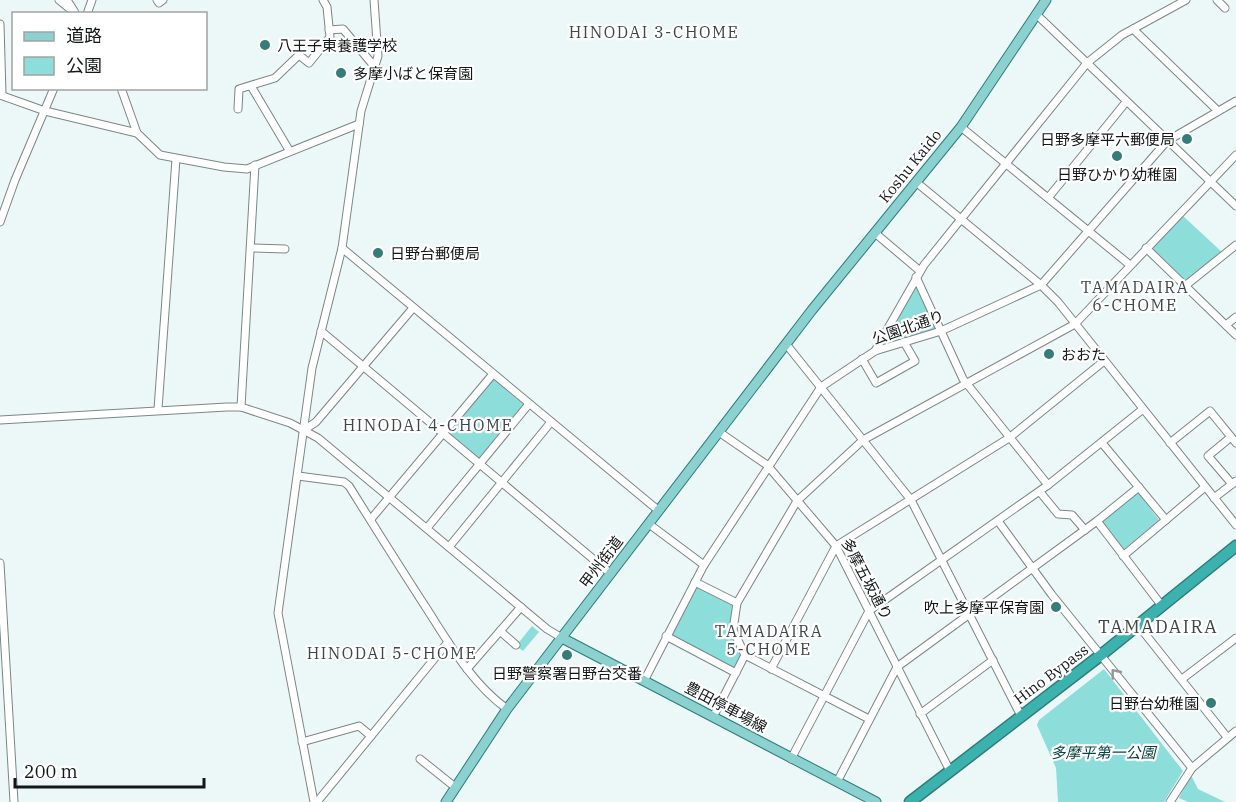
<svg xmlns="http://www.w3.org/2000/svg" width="1236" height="802" font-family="'IBM Plex Serif','Noto Sans JP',serif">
<rect width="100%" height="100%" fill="#ecf8f7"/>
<g fill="#8ddedb">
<polygon points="1183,216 1223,253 1189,283 1152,248"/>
<polygon points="915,285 936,329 880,346"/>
<polygon points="491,377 527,407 480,464 443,434"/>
<polygon points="1138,492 1159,520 1123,550 1101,522"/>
<polygon points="695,582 737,603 733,630 745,655 736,673 666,636"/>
<polygon points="532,626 539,632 523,651 516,646"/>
<polygon points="1104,669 1183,771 1164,802 1058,802 1056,768 1037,725 1039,720"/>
<polygon points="1191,775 1198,789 1225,802 1188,802 1179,798"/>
</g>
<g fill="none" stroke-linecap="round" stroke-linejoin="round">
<defs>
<g id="minor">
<polyline points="59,0 75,13"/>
<polyline points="67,0 74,11"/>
<polyline points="157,0 159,3 163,0"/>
<polyline points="1217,0 1225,8"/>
<polyline points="87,14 92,0"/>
<polyline points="1036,14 1236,206"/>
<polyline points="0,24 2,95"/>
<polyline points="1133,29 1218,111"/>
<polyline points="329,30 343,29 374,66"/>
<polyline points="251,86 289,150"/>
<polyline points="121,88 137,133 160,155 224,167 247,169 359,124"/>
<polyline points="0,95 45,111 137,133"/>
<polyline points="238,109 239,89 275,78 299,55 309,63 330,37 327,7 323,0"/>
<polyline points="961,127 1130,265"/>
<polyline points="916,182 1041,285 1058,302 1236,525"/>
<polyline points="1048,198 1126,102"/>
<polyline points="0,222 15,180 54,88"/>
<polyline points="875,233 920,271"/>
<polyline points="252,248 285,249"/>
<polyline points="342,248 659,511"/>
<polyline points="1146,248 1236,335"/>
<polyline points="916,277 963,379 1048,485"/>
<polyline points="1185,286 1236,245"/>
<polyline points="1226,325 1236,317"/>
<polyline points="321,331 611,574"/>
<polyline points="786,344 911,500 1021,716"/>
<polyline points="875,351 924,265 1087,63 1122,35 1186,0"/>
<polyline points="862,359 876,383 915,361 904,342"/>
<polyline points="241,407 255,165"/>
<polyline points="158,409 176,159"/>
<polyline points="0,420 227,407 241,407 290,423 318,438 547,629 562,638"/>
<polyline points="304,430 316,422 413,308"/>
<polyline points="719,432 767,465 836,546 950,771"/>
<polyline points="1231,437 1208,456 1232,484"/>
<polyline points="1102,443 1166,520"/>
<polyline points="1170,443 1210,411 1236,443"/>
<path d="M298 476 344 482 349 486C374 526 399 566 425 606 449 643 471 683 507 709"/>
<polyline points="1040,492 1058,514 1072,515 1085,530"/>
<polyline points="1214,498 1236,481"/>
<polyline points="371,519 493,374"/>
<polyline points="998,521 1052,595 1192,768"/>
<polyline points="1097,521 1162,606"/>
<polyline points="649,524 704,565"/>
<polyline points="427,528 529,404"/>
<polyline points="449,547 551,422"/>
<polyline points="1123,556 1205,487"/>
<polyline points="0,563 14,802"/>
<polyline points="695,582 737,603"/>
<polyline points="1138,625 1227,737"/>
<polyline points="500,631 516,645"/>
<polyline points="666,636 736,673"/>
<polyline points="467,669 521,607"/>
<polyline points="771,669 836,546 1009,438 1104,361"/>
<polyline points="1182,679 1236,638"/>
<polyline points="644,681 704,565 821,387 875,351 941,331 1041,285 1167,141 1236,101"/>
<polyline points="920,714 993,660"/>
<polyline points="713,717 745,655"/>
<polyline points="869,719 745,655 733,630 737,603 797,501 863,440 1075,324 1236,155"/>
<polyline points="302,742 359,726 371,736"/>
<polyline points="420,759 455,787"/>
<polyline points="791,759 869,611 1048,485 1143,409"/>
<polyline points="837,782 897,667 1097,521 1139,487"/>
<polyline points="314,802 278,613 312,368 342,248 361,111 378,56 374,0"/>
<polyline points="317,802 448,642"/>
<polyline points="1170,802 1192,768 1236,731"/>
</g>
<g id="major">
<polyline points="562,638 876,802"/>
<polyline points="446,802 507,709 812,310 961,127 1046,0"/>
</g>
<polyline id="highway" points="910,802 1101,655 1236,546"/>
</defs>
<use href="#minor" stroke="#7c8686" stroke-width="9"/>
<use href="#major" stroke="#2e7c7a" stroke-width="11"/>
<use href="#highway" stroke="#2e7c7a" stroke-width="13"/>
<use href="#minor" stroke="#fff" stroke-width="7"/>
<use href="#major" stroke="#8ad1cf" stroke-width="9"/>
<use href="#highway" stroke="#3cb2af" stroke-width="10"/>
</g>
<defs><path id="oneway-chevron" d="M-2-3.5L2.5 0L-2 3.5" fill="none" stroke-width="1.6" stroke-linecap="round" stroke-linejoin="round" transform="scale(1.5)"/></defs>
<use stroke="#959797" href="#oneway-chevron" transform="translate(1115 673) rotate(-129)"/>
<g fill="#347d7b" stroke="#fff" stroke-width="2">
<circle cx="265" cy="45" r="6"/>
<circle cx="341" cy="73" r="6"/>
<circle cx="1187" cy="139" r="6"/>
<circle cx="1117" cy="156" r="6"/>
<circle cx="378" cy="253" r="6"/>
<circle cx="1049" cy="354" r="6"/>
<circle cx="1056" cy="607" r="6"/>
<circle cx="567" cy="655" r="6"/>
<circle cx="1211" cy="703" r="6"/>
</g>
<g text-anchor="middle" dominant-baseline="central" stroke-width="4.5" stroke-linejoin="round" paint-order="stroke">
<g font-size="15" fill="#131717" stroke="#fff" text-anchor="start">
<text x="277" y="45">八王子東養護学校</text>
<text x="353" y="73">多摩小ばと保育園</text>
<text x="1175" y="139" text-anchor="end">日野多摩平六郵便局</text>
<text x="1117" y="174" text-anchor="middle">日野ひかり幼稚園</text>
<text x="390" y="253">日野台郵便局</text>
<text x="1061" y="354">おおた</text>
<text x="1044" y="607" text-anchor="end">吹上多摩平保育園</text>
<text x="567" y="673" text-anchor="middle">日野警察署日野台交番</text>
<text x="1199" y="703" text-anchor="end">日野台幼稚園</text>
</g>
<g font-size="15" fill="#131717" stroke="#fff">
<text transform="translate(910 166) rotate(-51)">Koshu Kaido</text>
<text transform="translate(908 327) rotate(-19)">公園北通り</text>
<text transform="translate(601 562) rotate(-53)">甲州街道</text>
<text transform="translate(867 579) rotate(62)">多摩五坂通り</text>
<text transform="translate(1051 674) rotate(-37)">Hino Bypass</text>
<text transform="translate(726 707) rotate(28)">豊田停車場線</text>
</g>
<g font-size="15" font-style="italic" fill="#094341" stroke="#fff">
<text x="1103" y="752">多摩平第一公園</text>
</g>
<g font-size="16" letter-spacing="1.5" fill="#3e4847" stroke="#fff">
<text x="654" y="32">HINODAI 3-CHOME</text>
<text x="1135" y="287">TAMADAIRA<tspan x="1135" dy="18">6-CHOME</tspan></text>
<text x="428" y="425">HINODAI 4-CHOME</text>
<text x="769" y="631">TAMADAIRA<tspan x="769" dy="18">5-CHOME</tspan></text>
<text x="392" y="653">HINODAI 5-CHOME</text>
</g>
<g font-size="18" letter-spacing="1.5" fill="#3e4847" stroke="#fff">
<text x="1158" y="626">TAMADAIRA</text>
</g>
</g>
<rect x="12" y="12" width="195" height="78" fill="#ffffff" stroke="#a1a2a2" stroke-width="1.5"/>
<rect x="24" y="32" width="30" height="9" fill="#8ad1cf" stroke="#a1a2a2" stroke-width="1.5"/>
<text x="66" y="42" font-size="18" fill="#131717">道路</text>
<rect x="24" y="57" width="30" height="18" fill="#8ddedb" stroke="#a1a2a2" stroke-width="1.5"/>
<text x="66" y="72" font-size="18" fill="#131717">公園</text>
<path d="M15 778v9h189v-9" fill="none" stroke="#131717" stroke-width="3"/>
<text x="24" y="778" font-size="18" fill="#131717" stroke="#ffffff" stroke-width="4.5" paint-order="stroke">200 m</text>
</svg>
